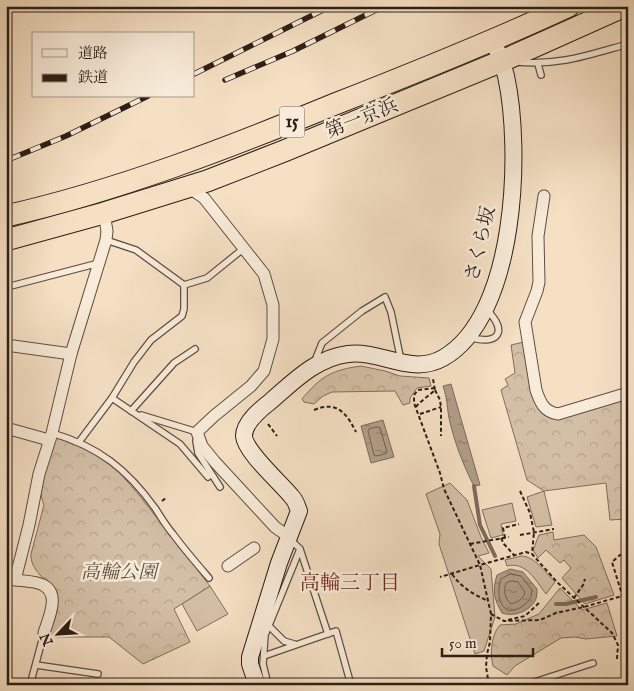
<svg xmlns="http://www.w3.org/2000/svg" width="634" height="691" font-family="'IM FELL English','Noto Serif JP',serif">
<defs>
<pattern id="forest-crowns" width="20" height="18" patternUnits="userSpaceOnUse" patternTransform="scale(1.25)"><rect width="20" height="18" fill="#d3bfa6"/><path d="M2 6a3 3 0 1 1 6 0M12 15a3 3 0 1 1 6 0" fill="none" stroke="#b5a48e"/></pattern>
<pattern id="water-ripples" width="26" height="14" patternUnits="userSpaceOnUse" patternTransform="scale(1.25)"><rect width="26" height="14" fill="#b19e89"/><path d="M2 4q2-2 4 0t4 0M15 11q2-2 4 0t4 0" fill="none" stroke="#90806f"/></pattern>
</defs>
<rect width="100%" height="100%" fill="#f5e0c4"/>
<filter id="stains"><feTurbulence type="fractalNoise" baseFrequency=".004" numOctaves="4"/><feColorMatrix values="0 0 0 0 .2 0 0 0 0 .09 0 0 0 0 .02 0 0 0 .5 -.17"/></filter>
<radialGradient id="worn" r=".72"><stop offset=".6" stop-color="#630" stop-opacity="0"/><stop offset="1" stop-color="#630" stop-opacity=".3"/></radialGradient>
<g fill="#d3bfa6" stroke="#806e5e">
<polygon points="450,483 467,500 481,537 489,553 478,556 491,569 495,617 484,651 475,654 439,544 440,534 426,494"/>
<polygon points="544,491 552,525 536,527 527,497"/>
<polygon points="512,503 516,521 501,524 503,535 491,538 482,510"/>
<path d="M521 556C535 556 546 573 555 582L546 594C536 581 526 561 507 566L505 560Z"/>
<polygon points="210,586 228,614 197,631 182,604"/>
</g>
<g fill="url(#forest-crowns)" stroke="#806e5e">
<polygon points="528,341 536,390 552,413 628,393 628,539 626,519 610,520 606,483 544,491 527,480 501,390 508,385 505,379 515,373 511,345"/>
<path d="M361 366 385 371 400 376 429 378 431 386 417 388 410 398V403L403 405 395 391 332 392 323 396 314 404 304 402 302 399C321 376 332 370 361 366Z"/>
<path d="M56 436 77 443 113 465 139 495 210 586 174 609 190 642 143 664 109 637H46L57 592C47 581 30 570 31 554L44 505C35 486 50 455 56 436Z"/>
<polygon points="553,532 554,540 584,535 596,547 614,595 585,604 562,578 571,568 564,560 560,563 546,550 538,558 533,550 539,535"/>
<path d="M560 588 582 610 607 603 617 636 586 639 575 637 561 638 515 666 507 675 493 666C490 653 491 635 500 625L516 624 539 614Z"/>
</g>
<g fill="url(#water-ripples)" stroke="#7c6b5b">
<path d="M451 384 480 485 474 486C463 465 454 441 449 418 447 407 447 397 443 386Z"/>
<polygon points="383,420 394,457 371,463 361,426"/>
<path d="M510 569 523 572 537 589C537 592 537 598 535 601 528 612 514 617 502 613 494 599 492 591 497 575Z"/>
</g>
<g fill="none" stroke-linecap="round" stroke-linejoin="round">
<g stroke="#6e5e50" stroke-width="1">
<polygon points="377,427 380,428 387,452 385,454 376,456 374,455 368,431 369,429"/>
<path d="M511 574 521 576 532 590C532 592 531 597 530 598 527 605 513 614 506 609 497 603 498 587 501 579Z"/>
<path d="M512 581 518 582 525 592C524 599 517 602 511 604 505 599 503 590 506 583Z"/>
</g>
<g stroke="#7c6b5b" stroke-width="4">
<polyline points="474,486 480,525 495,556"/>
<polyline points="556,604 566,604 596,597"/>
</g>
<defs>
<g id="lane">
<path d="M516 62C559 66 588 55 628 44"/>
<polyline points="538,64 541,75"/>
<polyline points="106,240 136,250 184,285 207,278 243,249"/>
<polyline points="7,287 99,263"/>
<path d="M469 337C498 346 509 332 486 309"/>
<polyline points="314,363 322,343 362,311 385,297 391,312 401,361"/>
<polyline points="112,398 180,444 208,477"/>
<polyline points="131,411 174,363 195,349"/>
<polyline points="141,415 197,432"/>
<path d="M52 433C99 447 127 469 155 508 161 517 166 526 173 534 184 549 197 564 209 578"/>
<polyline points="196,441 198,453 220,487"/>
<polyline points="79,442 112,398 134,362 151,340 182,316 184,309 184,285"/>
<polyline points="300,549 328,634"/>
<polyline points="269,626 284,641 294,644"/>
<polyline points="264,656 336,631 351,685"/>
<polyline points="36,665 98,674"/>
<polyline points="30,685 44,633"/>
<polyline points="268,685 263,664 265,635 300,549 291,540"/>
<polyline points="525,685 593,663"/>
</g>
<g id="street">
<polyline points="188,187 204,198 264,274 273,305 273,339 264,371 251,386 214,416 197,432 202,446 215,462 275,527 289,537"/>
<path d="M544 196 538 236 539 282 537 291 525 322 536 390C540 402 544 412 558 414L628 393"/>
<polyline points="6,345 71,354"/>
<polyline points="6,428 49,440"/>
<polyline points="228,566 254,548"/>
<path d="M44 633C48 619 61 594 43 585 36 581 23 581 15 580L29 525 39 474 52 433 71 354 106 240 107 231 104 213"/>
</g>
<path id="secondary" d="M257 685 250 664V657L279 563 299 511C297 506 296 501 292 497 281 483 245 452 244 436 244 422 262 408 271 401 294 381 316 358 348 354 381 350 411 376 443 358 517 316 522 149 506 76 503 64 498 52 493 41"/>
<g id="highway">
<path d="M6 216C120 190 228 148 335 104 414 73 492 42 569 6"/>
<polyline points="6,240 104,213 207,181 284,151 502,61 625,6"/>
</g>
</defs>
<use href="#lane" stroke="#5e4e42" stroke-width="8"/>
<use href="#street" stroke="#5e4e42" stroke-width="13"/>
<use href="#secondary" stroke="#2c1e16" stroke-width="18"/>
<use href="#highway" stroke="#2c1e16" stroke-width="23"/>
<g stroke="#2c1e16" stroke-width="2" stroke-dasharray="4 2.5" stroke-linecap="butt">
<polyline points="435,388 418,390 414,395 414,403 440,473 444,489 480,565 440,577"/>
<polyline points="435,390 440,400 441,407 441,436"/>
<path d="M416 407C418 403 430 395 435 390L433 379"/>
<path d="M314 410C337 400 347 414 356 432"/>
<polyline points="420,414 441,407"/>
<polyline points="268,424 277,436"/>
<polyline points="520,491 530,513 534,532 532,554"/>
<polyline points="162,501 167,497"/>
<polyline points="520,535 554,529"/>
<polyline points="501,538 504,544 514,555"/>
<polyline points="505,538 503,528 519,524"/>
<polyline points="470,544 509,537"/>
<polyline points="628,554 620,555 612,562 628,614"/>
<path d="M452 574C462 588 473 594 488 601"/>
<polyline points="574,598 583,585 585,579"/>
<polyline points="491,614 504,621 540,620 556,613 584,607 622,596"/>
<polyline points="508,620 525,616 540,602"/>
<polyline points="489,685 486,667 487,654 490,642 491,614 480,565 526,552 532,554 557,582 612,633 618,645 617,659"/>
</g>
<use href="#lane" stroke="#f8ebd9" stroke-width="5.5"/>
<use href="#street" stroke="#f8ebd9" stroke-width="11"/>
<use href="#secondary" stroke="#f8ebd9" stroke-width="16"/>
<use href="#highway" stroke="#f5e0c4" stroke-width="21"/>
<defs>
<g id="rail">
<polyline points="194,74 331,6"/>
<polyline points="225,80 293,51 384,6"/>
<polyline points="10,159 66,136 148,96"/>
</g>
</defs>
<use href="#rail" stroke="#2c1e16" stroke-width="5.5"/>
<use href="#rail" stroke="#f8ebd9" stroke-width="4" stroke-dasharray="11" stroke-linecap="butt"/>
</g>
<g text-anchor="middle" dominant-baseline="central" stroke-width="5" stroke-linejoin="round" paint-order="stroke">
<rect fill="#f8ebd9" stroke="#695c50" stroke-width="1" x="279.5" y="106.5" width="25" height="31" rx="4"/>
<g font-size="18" font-weight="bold" fill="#2c1e16">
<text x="292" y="122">15</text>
</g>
<g font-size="19" fill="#2c1e16" stroke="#f8ebd9">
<text transform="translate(362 119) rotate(-22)">第一京浜</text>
<text transform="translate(481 244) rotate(-77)">さくら坂</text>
</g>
<g font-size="19" font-style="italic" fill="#5e4e41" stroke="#f8ebd9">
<text x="119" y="573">高輪公園</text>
</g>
<g font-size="20" fill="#7a1f14" stroke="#f8ebd9">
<text x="350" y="583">高輪三丁目</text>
</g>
</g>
<rect width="634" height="691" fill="none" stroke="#f5e0c4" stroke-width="25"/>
<rect x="8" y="8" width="619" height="676" fill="none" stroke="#2c1e16" stroke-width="2.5"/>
<rect x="12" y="12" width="609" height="666" fill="none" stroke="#2c1e16"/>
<rect x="32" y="32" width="162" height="65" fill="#f8ebd9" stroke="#a6998b"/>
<rect x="42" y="49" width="25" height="8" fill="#f8ebd9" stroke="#a6998b"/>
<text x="78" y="58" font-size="15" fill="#2c1e16">道路</text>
<rect x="42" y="74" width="25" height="8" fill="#2c1e16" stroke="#a6998b"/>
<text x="78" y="82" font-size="15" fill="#2c1e16">鉄道</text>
<g transform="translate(58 634) rotate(245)" stroke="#f8ebd9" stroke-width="4" paint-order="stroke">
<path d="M0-4L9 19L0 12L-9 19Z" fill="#2c1e16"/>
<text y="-8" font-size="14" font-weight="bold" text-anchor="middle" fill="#2c1e16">N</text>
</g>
<path d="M442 648v8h91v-8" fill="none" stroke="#2c1e16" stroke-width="2.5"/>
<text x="449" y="648" font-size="15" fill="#2c1e16" stroke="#f8ebd9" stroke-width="4" paint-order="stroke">50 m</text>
<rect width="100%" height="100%" filter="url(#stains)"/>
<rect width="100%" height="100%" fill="url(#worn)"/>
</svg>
